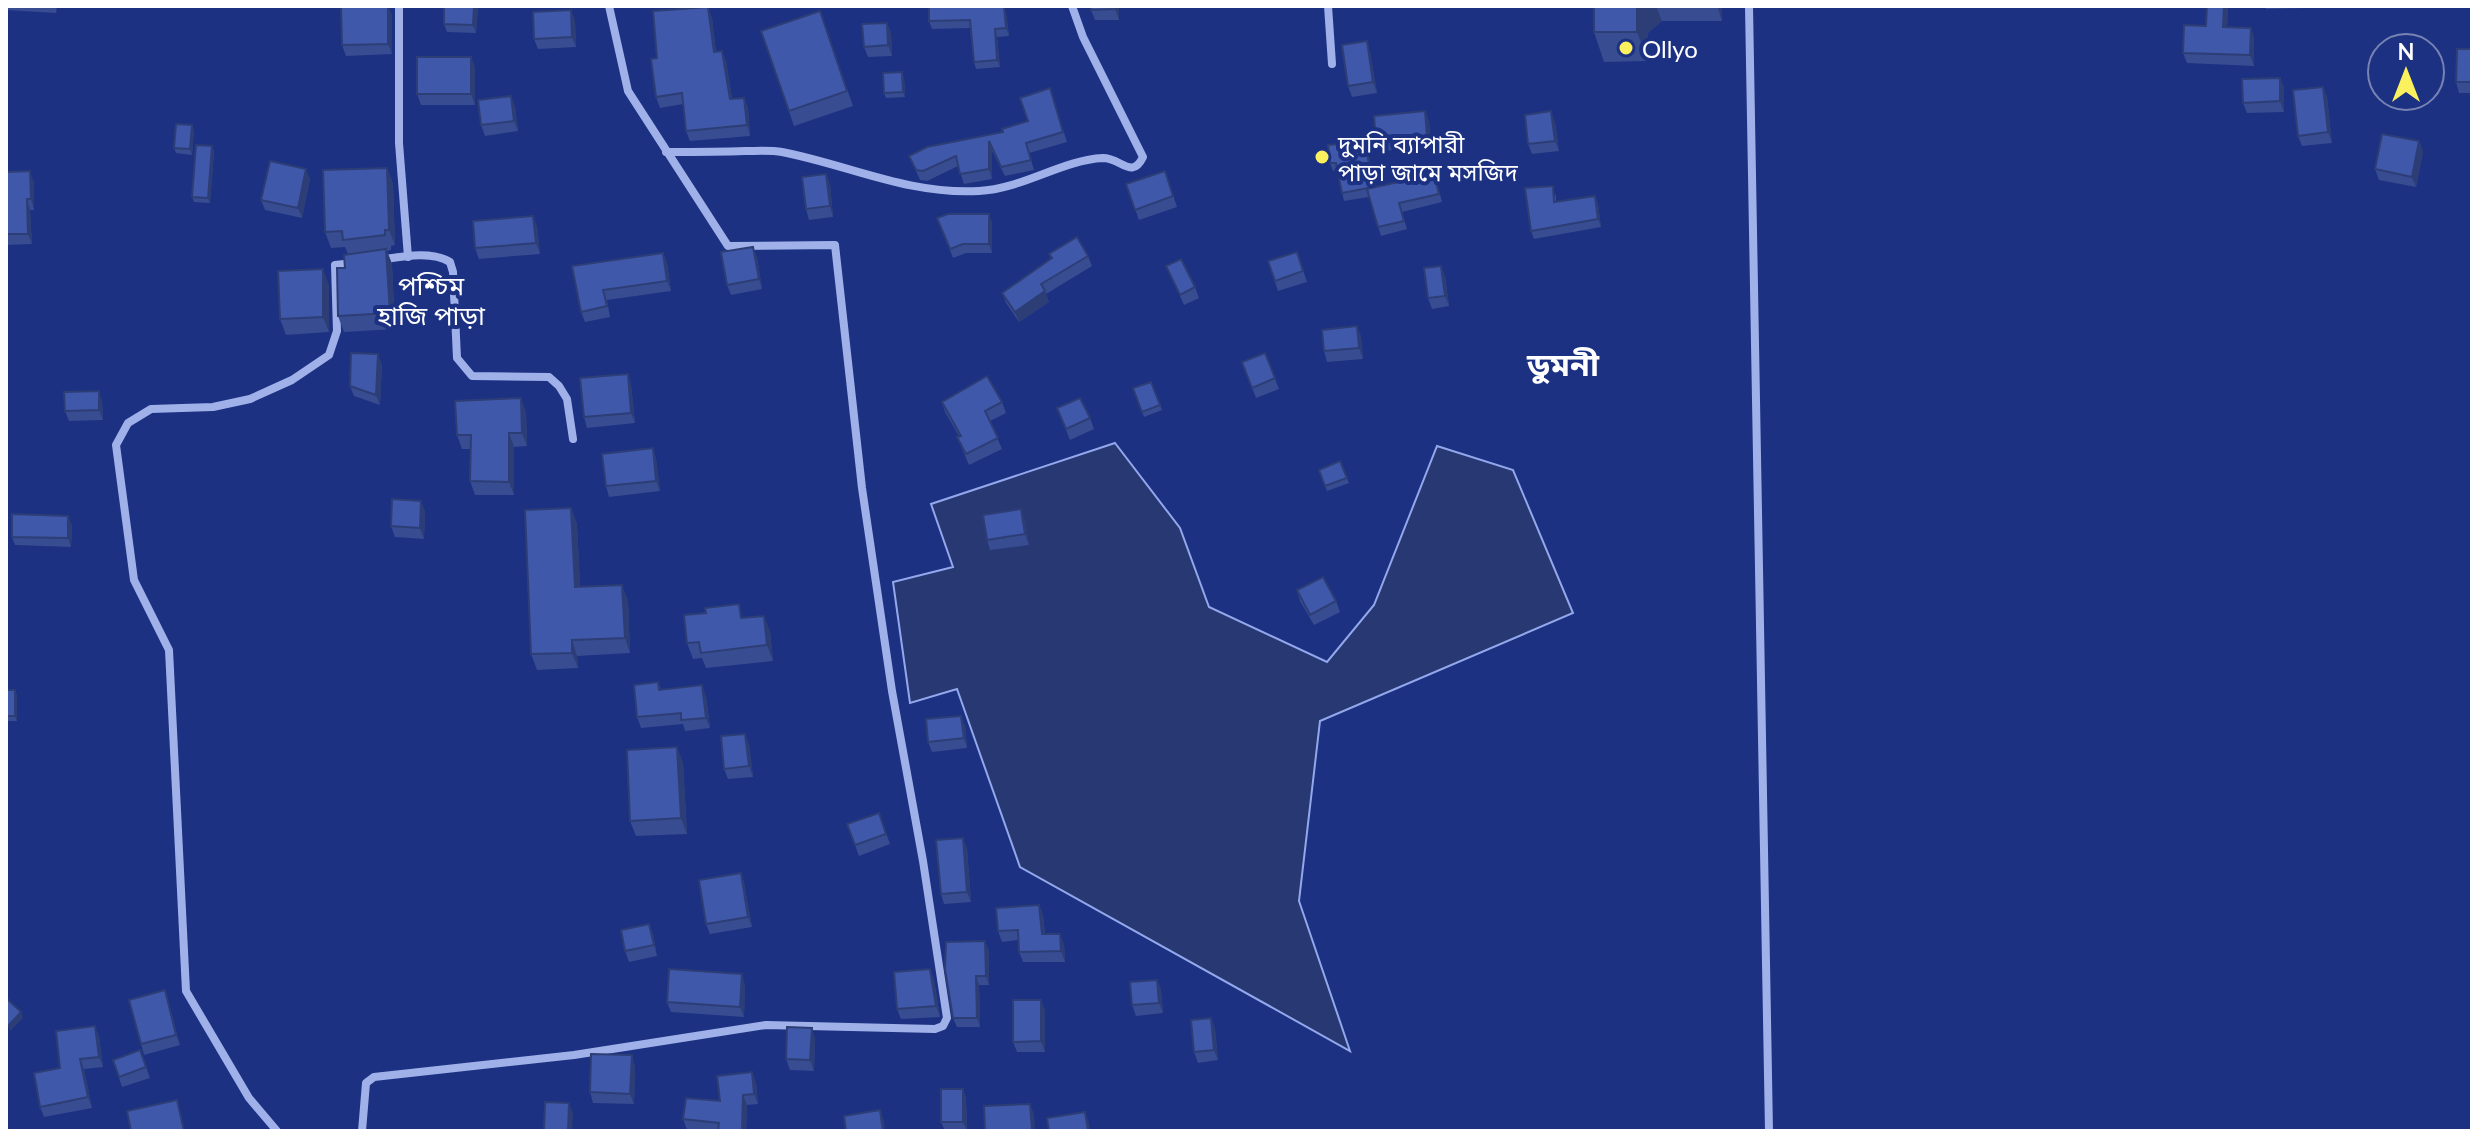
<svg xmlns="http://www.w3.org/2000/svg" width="2478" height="1137" font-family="Lato,'Noto Sans Bengali',sans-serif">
<rect width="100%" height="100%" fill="#1c3181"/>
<polygon fill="#273873" stroke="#93a8ec" stroke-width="2" points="1115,443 1180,528 1209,607 1327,662 1374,605 1437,446 1513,470 1573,613 1320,721 1299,901 1350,1051 1020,867 957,689 910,703 893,582 953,567 931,504"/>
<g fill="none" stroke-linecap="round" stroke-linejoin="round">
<g stroke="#a0b1ea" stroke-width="8">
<polyline points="399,6 399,143 408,257"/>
<polyline points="1328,6 1332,64"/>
<polyline points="1749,6 1769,1131"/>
<path d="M666 152C692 152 719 152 745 151 757 151 771 150 782 152 849 165 908 195 979 191 1022 189 1062 160 1103 158 1121 158 1132 180 1143 157L1083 37 1072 6"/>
<path d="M379 260C400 257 431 250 450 262L453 272 457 358 472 376 549 377 559 386 567 399 573 439"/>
<polyline points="277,1131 249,1098 186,991 169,650 134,580 116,445 128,423 151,409 213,407 250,399 292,380 329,355 337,331 335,265 354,263"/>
<polyline points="362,1131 366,1083 374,1077 574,1055 766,1025 935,1029 943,1026 947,1018 923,861 892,691 862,488 835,245 728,246 628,91 609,6"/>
</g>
</g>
<g fill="#374c91">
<polygon points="6,6 57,6 56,13 6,10"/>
<polygon points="388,6 392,16 392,54 346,56 342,45"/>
<polygon points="444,6 478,6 476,33 447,32 444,24"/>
<polygon points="1119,6 1119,20 1095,20 1091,10"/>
<polygon points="1594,6 1722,6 1722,21 1662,21 1648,33 1648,61 1604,62 1594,32"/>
<polygon points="2207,6 2228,6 2227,27 2251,28 2254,38 2254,66 2187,63 2183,53 2206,26"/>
<polygon points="2265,6 2307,6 2307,8 2266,9"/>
<polygon points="571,10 575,21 576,47 538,49 534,39"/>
<polygon points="820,11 853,106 794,126 761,31"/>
<polygon points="1006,13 1009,36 997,37 1000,67 976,69 974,62 970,28 932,29 929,21"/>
<polygon points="712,18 716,52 726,61 732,99 744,98 748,108 750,136 690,141 686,131 683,104 660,108 656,97 657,58"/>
<polygon points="887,23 891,33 892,56 868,57 864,47"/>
<polygon points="2472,49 2472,93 2459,93 2456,82"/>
<polygon points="1370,52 1377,93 1352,97 1348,86"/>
<polygon points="471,57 475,68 475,105 421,105 417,94"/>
<polygon points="904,77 905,97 886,98 884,93"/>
<polygon points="2280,78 2284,88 2284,112 2247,113 2243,103"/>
<polygon points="2323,87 2327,97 2332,143 2302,146 2298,136"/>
<polygon points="511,96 515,107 518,131 485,136 481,125"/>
<polygon points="1053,98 1067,142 1029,153 1034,170 1005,176 992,151 992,179 964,184 958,166 927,181 920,180 909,156 1003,132 1028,121"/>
<polygon points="1425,111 1429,122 1431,147 1380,151 1376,140"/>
<polygon points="1555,122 1559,151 1532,154 1528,144"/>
<polygon points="194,130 192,155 176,153 174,148"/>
<polygon points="2419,141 2423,152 2416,187 2379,180 2375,169"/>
<polygon points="1365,142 1368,150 1374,187 1437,182 1442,202 1402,212 1407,229 1381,236 1369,197 1344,201 1337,171 1333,171 1330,163"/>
<polygon points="214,151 210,203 194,202 192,197"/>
<polygon points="387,168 393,184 395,245 391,246 391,250 387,251 392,264 395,329 344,332 338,316 348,254 345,247 331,248 325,232"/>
<polygon points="1165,171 1177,207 1139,220 1126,184"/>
<polygon points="6,172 34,182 34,210 30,210 32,244 6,245"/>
<polygon points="826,174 830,185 833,217 809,220 806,209"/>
<polygon points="310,179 302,218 265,210 261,200"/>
<polygon points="1556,194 1556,202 1595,196 1598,204 1601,227 1534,239 1531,231"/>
<polygon points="937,218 992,222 992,253 966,253 953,258"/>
<polygon points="537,226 540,254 479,259 475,248"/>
<polygon points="1297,252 1307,282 1278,291 1268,261"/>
<polygon points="663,253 667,263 671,291 607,300 610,317 585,322 581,312 572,266"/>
<polygon points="1049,254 1088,256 1092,266 1046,294 1049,302 1019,322 1006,303 1002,293 1051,259"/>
<polygon points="757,257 762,289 731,295 727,285"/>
<polygon points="1166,266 1195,287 1199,298 1184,305"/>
<polygon points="1445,276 1449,306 1432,309 1428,298"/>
<polygon points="329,285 329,332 286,335 280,319"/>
<polygon points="1357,326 1361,337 1363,359 1327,362 1324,351"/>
<polygon points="1265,353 1279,389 1256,398 1242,362"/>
<polygon points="382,364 380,405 354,396 350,386"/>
<polygon points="628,374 631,385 635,423 587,428 584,417"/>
<polygon points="1151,382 1162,410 1144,417 1133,388"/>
<polygon points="102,401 103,420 69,421 65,411"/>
<polygon points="942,402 1002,402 1006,413 990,421 1002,449 969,465 957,437 959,436 945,412"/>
<polygon points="1057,408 1090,418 1094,429 1070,440"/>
<polygon points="526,412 527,446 514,447 514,495 475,495 470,481 471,449 462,449 457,435"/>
<polygon points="653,448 656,459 660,491 609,497 606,486"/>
<polygon points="1340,461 1349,483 1327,491 1319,470"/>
<polygon points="571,508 577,524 580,587 628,600 630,653 577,656 578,668 537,670 531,654"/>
<polygon points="425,511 424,539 395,537 391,526"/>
<polygon points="1025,520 1029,545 990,550 987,540"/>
<polygon points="72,525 71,547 15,545 12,537"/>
<polygon points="1297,590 1336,601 1340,612 1314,625 1300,601"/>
<polygon points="744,618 770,631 773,661 706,668 702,658 693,659 687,643"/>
<polygon points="658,682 661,690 706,696 710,728 685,731 683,724 641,728 637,717"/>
<polygon points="6,690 15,690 17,696 17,721 6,721"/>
<polygon points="965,726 967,748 932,752 928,742"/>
<polygon points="749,744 753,777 728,779 724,769"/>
<polygon points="683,762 687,834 636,836 630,821"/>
<polygon points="879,813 890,844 859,856 847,824"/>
<polygon points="967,848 971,902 944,904 941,894"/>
<polygon points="741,873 744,883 752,927 710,934 706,924"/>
<polygon points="1039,905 1043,915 1045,934 1064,944 1065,962 1023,962 1019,952 1019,940 1002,942 998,931"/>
<polygon points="649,924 653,934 657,956 629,962 625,951"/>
<polygon points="989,951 989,985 979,985 980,1027 957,1027 953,1018"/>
<polygon points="930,969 934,980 940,1017 901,1019 897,1009"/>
<polygon points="1157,980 1161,990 1163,1013 1136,1016 1132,1005"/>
<polygon points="745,985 744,1017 671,1012 667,1002"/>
<polygon points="165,990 180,1045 144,1055 141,1044"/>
<polygon points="1045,1010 1045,1052 1017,1052 1013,1042"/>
<polygon points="1211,1018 1215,1029 1218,1060 1198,1063 1194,1052"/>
<polygon points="95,1026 99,1037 103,1067 84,1069 92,1108 44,1117 40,1107 60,1068"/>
<polygon points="815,1038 814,1071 790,1070 786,1059"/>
<polygon points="140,1050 150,1078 122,1087 113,1060"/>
<polygon points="635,1066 634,1104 593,1103 590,1092"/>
<polygon points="756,1083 758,1104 747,1105 746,1131 698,1131 687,1130 683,1119"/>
<polygon points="963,1089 966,1099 967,1131 945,1131 941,1122"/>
</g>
<g fill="#2d3e76">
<polygon points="388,6 392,16 392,54 388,44"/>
<polygon points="474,6 478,6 476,33 473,25"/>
<polygon points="1004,6 1006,13 1009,36 1006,28"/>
<polygon points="1115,6 1119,6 1119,20 1115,9"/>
<polygon points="1637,6 1656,6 1662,21 1648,33 1648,61 1637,32"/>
<polygon points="1717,6 1722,6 1722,21"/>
<polygon points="2224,6 2228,6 2227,37 2223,27"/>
<polygon points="708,7 712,18 717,63 714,52"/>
<polygon points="571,10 575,21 576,47 572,37"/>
<polygon points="887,23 891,33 892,56 888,45"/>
<polygon points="2251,28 2254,38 2254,66 2250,55"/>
<polygon points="995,29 997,37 1000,67 997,60"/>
<polygon points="1367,41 1370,52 1377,93 1373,82"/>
<polygon points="722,51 726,61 734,110 730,99"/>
<polygon points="471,57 475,68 475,105 471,94"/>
<polygon points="902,72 904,77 905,97 903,92"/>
<polygon points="2280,78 2284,88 2284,112 2280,101"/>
<polygon points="2323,87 2327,97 2332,143 2328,132"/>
<polygon points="511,96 515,107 518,131 514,121"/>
<polygon points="744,98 748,108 750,136 747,125"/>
<polygon points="1425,111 1429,122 1431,147 1427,136"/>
<polygon points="1551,111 1555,122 1559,151 1555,141"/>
<polygon points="192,125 194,130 192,155 190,149"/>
<polygon points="989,141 992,151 992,179 989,169"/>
<polygon points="2419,141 2423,152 2416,187 2412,177"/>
<polygon points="1365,142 1368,150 1376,195 1373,187"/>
<polygon points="212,146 214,151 210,203 208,198"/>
<polygon points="387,168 393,184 395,245 389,230"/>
<polygon points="306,169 310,179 302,218 298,208"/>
<polygon points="30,171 34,182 34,210 31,199"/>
<polygon points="826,174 830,185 833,217 830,206"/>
<polygon points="1595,196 1598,204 1601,227 1598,219"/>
<polygon points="27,199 30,210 32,244 28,234"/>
<polygon points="989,214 992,222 992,253 989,244"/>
<polygon points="533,216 537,226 540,254 536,243"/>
<polygon points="753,247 757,257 762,289 759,279"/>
<polygon points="386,249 392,264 395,329 390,313"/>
<polygon points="663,253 667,263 671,291 667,281"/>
<polygon points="1441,266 1445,276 1449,306 1445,296"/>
<polygon points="323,269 329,285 329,332 323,317"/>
<polygon points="1045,291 1049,302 1019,322 1015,312"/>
<polygon points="1357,326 1361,337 1363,359 1359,348"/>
<polygon points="378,354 382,364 380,405 376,395"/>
<polygon points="628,374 631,385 635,423 631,413"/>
<polygon points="99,391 102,401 103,420 99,410"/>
<polygon points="521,398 526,412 527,446 522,433"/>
<polygon points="509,433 514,447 514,495 509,482"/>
<polygon points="653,448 656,459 660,491 656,481"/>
<polygon points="421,501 425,511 424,539 420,528"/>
<polygon points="571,508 577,524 581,603 575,587"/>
<polygon points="1021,509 1025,520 1029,545 1025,534"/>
<polygon points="68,516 72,525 71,547 68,538"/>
<polygon points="622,585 628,600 630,653 625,638"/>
<polygon points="764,616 770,631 773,661 767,645"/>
<polygon points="572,640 577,656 578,668 572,653"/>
<polygon points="702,685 706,696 710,728 706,718"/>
<polygon points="15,690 17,696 17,721 15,716"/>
<polygon points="961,716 965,726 967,748 964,738"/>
<polygon points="745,734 749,744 753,777 749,766"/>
<polygon points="677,747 683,762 687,834 681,818"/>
<polygon points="963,838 967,848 971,902 967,892"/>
<polygon points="741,873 744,883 752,927 748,917"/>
<polygon points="1039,905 1043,915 1046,945 1042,934"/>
<polygon points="649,924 653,934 657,956 654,945"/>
<polygon points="1060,934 1064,944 1065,962 1061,951"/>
<polygon points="985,941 989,951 989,985 986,976"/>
<polygon points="930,969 934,980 940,1017 936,1006"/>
<polygon points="742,974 745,985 744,1017 740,1007"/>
<polygon points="976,976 979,985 980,1027 977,1018"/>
<polygon points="1157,980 1161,990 1163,1013 1159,1003"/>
<polygon points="165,990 180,1045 176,1035"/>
<polygon points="1041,1000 1045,1010 1045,1052 1041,1041"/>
<polygon points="21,1012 23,1018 10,1031 8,1026"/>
<polygon points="1211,1018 1215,1029 1218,1060 1214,1050"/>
<polygon points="95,1026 99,1037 103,1067 99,1057"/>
<polygon points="812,1028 815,1038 814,1071 810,1060"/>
<polygon points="632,1055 635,1066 634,1104 630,1094"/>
<polygon points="80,1059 84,1069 92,1108 88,1097"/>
<polygon points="752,1072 756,1083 758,1104 754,1094"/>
<polygon points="963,1089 966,1099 967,1131 963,1122"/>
<polygon points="743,1095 747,1105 746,1131 742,1131"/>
<polygon points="569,1103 573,1113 572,1131 568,1131"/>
<polygon points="1030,1104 1034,1114 1035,1131 1032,1131 1032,1130"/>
<polygon points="880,1110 884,1121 885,1131 883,1131"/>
<polygon points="1085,1112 1089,1123 1090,1131 1088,1131"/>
</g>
<g fill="#4058a9" stroke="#2d3e76" stroke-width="2">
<polygon points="341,6 388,6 388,44 342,45"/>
<polygon points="444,6 474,6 473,25 444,24"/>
<polygon points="929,6 1004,6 1006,28 995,29 997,60 974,62 970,20 929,21"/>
<polygon points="1091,6 1115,6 1115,9 1091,10"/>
<rect x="1594" y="6" width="43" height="26"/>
<polygon points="2207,6 2224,6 2223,27 2251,28 2250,55 2183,53 2184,25 2206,26"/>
<polygon points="708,7 714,52 722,51 730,99 744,98 747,125 686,131 682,93 656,97 651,59 657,58 653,11"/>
<polygon points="571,10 572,37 534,39 533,12"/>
<polygon points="820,11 847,91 789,111 761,31"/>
<polygon points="887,23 888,45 864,47 862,24"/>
<polygon points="1367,41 1373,82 1348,86 1342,45"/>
<polygon points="2457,49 2472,49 2472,82 2456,82"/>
<rect x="417" y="57" width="54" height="37"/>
<polygon points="902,72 903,92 884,93 883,73"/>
<polygon points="2280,78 2280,101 2243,103 2242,79"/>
<polygon points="2323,87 2328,132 2298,136 2293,90"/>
<polygon points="1050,88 1063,132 1026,143 1031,160 1001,167 989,141 989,169 960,174 956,156 923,171 916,170 909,156 927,147 1003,132 1002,129 1028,121 1020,98"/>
<polygon points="511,96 514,121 481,125 478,100"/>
<polygon points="1425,111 1427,136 1376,140 1374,116"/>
<polygon points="1551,111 1555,141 1528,144 1525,115"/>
<polygon points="176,124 192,125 190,149 174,148"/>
<polygon points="2382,134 2419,141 2412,177 2375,169"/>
<polygon points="1365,142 1373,187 1342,193 1336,163 1330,163 1328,145"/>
<polygon points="196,145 212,146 208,198 192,197"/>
<polygon points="270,161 306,169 298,208 261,200"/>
<polygon points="387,168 389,230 385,230 385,235 343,240 342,231 325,232 323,170"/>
<polygon points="30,171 31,199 27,199 28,234 6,234 6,172"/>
<polygon points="1165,171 1173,196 1135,210 1126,184"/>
<polygon points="826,174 830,206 806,209 802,177"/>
<polygon points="1434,174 1439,194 1399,203 1404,221 1378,227 1367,189"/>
<polygon points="1553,186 1554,202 1595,196 1598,219 1531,231 1525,188"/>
<polygon points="948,214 989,214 989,244 963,244 950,249 937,218"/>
<polygon points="533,216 536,243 475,248 473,221"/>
<polygon points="1077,237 1088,256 1041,284 1045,291 1015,312 1002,293 1052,258 1049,254"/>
<polygon points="753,247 759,279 727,285 721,252"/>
<polygon points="386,249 390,313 338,316 337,268 345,268 344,255"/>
<polygon points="1297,252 1303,271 1275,281 1268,261"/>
<polygon points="663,253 667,281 603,290 607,306 581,312 572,266"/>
<polygon points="1181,259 1195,287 1180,295 1166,266"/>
<polygon points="1441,266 1445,296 1428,298 1424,268"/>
<polygon points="323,269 323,317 280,319 278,271"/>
<polygon points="1357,326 1359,348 1324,351 1322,330"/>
<polygon points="351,353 378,354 376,395 350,386"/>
<polygon points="1265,353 1275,378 1252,388 1242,362"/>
<polygon points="628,374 631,413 584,417 580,378"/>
<polygon points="987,376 1002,402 985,411 998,438 966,454 957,437 961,436 942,402"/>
<polygon points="1151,382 1160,405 1142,412 1133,388"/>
<polygon points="99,391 99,410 65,411 64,392"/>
<polygon points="521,398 522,433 509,433 509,482 470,481 471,435 457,435 455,401"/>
<polygon points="1080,398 1090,418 1066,429 1057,408"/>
<polygon points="653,448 656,481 606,486 602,454"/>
<polygon points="1340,461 1347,478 1325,486 1319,470"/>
<polygon points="392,499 421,501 420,528 391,526"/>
<polygon points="571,508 575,587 622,585 625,638 572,640 572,653 531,654 525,510"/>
<polygon points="1021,509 1025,534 987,540 983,515"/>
<polygon points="12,514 68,516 68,538 12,537"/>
<polygon points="1323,577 1336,601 1310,615 1297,590"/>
<polygon points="739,604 741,618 764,616 767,645 701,653 699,642 687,643 684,615 706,613 705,608"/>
<polygon points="658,682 659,690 702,685 706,718 681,720 681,713 637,717 634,685"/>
<rect x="6" y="690" width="9" height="26"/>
<polygon points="961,716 964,738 928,742 926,719"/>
<polygon points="745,734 749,766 724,769 721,736"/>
<polygon points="677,747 681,818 630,821 627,750"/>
<polygon points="879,813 886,834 855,845 847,824"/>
<polygon points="963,838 967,892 941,894 936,840"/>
<polygon points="741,873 748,917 706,924 699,880"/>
<polygon points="1039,905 1042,934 1060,934 1061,951 1019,952 1018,930 998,931 996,908"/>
<polygon points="649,924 654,945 625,951 621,930"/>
<polygon points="985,941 986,976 976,976 977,1018 953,1018 945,969 946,942"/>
<polygon points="669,969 742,974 740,1007 667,1002"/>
<polygon points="930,969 936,1006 897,1009 894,972"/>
<polygon points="1157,980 1159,1003 1132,1005 1130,982"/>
<polygon points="165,990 176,1035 141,1044 129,1000"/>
<polygon points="6,998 21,1012 8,1026 6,1024"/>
<polygon points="1013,1000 1041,1000 1041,1041 1013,1042"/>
<polygon points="1211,1018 1214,1050 1194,1052 1191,1020"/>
<polygon points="95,1026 99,1057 80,1059 88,1097 40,1107 34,1073 60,1068 56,1031"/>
<polygon points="787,1027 812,1028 810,1060 786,1059"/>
<polygon points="140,1050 146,1067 119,1077 113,1060"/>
<polygon points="591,1054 632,1055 630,1094 590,1092"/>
<polygon points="752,1072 754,1094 743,1095 742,1131 718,1131 719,1123 683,1119 686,1098 720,1101 717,1076"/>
<rect x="941" y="1089" width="22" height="33"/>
<polygon points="177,1100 184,1131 131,1131 127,1111"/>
<polygon points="545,1102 569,1103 568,1131 544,1131"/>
<polygon points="1030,1104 1032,1130 985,1131 984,1106"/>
<polygon points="880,1110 883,1131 846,1131 844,1116"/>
<polygon points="1085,1112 1088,1131 1049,1131 1047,1118"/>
</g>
<g fill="#fbf05d" stroke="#1c3181" stroke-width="3">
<circle cx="1626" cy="48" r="8"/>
<circle cx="1322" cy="157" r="8"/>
</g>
<g text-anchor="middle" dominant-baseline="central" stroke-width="8" stroke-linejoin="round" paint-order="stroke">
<g font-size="24" fill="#fff" stroke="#1c3181" text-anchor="start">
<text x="1642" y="48">Ollyo</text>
<text x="1338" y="143">দুমনি ব্যাপারী<tspan x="1338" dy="28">পাড়া জামে মসজিদ</tspan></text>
</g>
<g font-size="26" fill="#fff" stroke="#1c3181">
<text x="431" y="285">পশ্চিম<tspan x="431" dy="30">হাজি পাড়া</tspan></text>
</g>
<g font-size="32" font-weight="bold" fill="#fff" stroke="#1c3181">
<text x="1563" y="363">ডুমনী</text>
</g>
</g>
<rect width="2478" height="1137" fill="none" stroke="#ffffff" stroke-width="16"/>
<g transform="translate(2406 72)"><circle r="38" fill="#1c3181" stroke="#7783b3" stroke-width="2"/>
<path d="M0-6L14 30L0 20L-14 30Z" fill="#fbf05d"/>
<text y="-12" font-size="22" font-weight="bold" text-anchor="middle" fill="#ffffff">N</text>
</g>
</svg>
